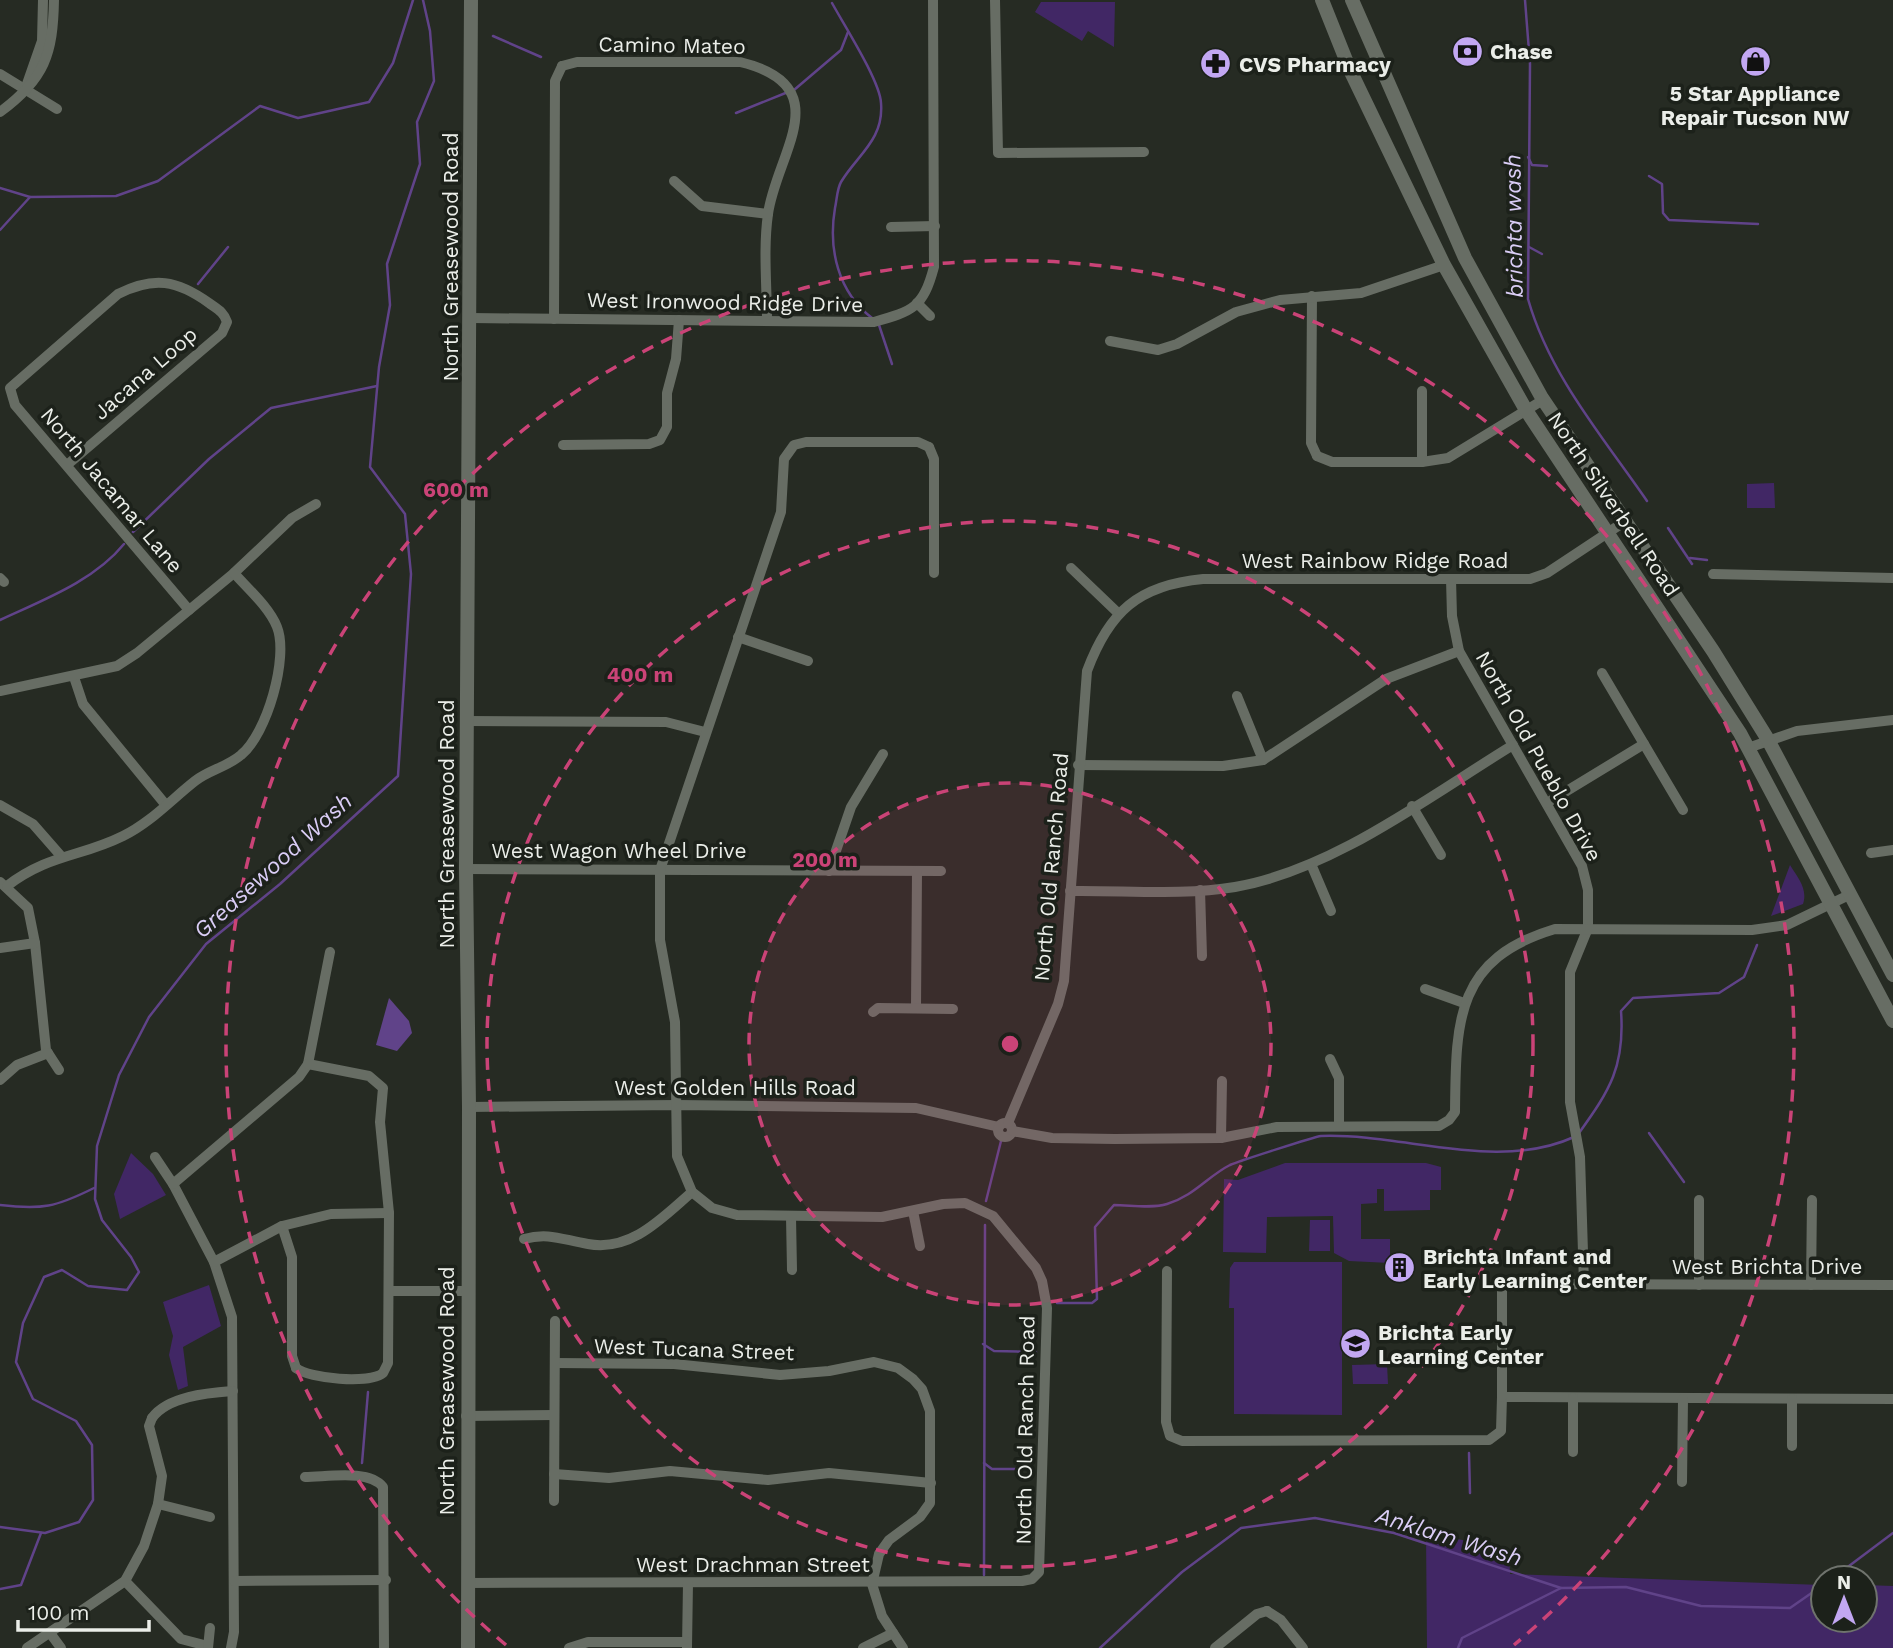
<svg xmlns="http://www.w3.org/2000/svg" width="1893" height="1648" font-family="'Work Sans',sans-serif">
<rect width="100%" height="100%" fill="#262b23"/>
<g fill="#412765">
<polygon points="1041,2 1115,2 1114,47 1088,31 1082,41 1035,12"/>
<polygon points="1774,483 1775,508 1747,508 1747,484"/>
<path d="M1790 865C1798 878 1808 889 1803 904L1771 916Z"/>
<polygon points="131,1153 153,1174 166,1195 120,1219 114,1194"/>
<polygon points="1285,1163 1426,1163 1441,1167 1441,1190 1430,1190 1430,1210 1384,1211 1384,1189 1377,1189 1377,1203 1361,1204 1361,1239 1390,1239 1390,1263 1349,1261 1334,1253 1333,1216 1267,1217 1266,1253 1223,1252 1224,1179 1238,1180"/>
<polygon points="1310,1220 1330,1220 1330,1251 1309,1251"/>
<polygon points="1234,1262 1342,1262 1342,1415 1234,1414 1234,1308 1229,1308 1230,1268"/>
<polygon points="209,1285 221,1326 183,1347 188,1386 178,1390 169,1355 173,1336 163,1302"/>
<polygon points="1387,1364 1388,1384 1353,1384 1352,1365"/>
<polygon points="1426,1533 1509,1549 1510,1574 1823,1585 1823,1620 1865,1620 1865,1585 1893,1586 1893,1648 1427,1648"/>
</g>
<polygon fill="#604389" points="389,998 409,1021 412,1033 397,1051 376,1045"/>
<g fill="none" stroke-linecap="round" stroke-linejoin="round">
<g stroke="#604389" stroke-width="2.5">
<path d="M1525 0 1530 64 1528 299C1550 376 1603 437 1647 501"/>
<path d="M832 3C844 25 880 81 881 103 884 140 857 155 841 182 837 189 837 199 835 208 828 249 838 292 872 318"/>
<polyline points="493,36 541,57"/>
<polyline points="794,90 841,50 848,32"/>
<polyline points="736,113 788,92"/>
<polyline points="1528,157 1532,165 1547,166"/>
<polyline points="1649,176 1662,184 1663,213 1669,220 1758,224"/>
<polyline points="0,188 30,197"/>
<polyline points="0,230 30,197 116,196 158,181 260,106 298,118 369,102 393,63 413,0"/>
<polyline points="1529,247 1542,254"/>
<polyline points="198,284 228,247"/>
<polyline points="879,325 892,364"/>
<polyline points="1668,528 1692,564"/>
<polyline points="133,532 209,459 271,408 377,386"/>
<polyline points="1690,558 1707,560"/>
<path d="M0 620C43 600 94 581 124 544"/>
<path d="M1579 1133C1610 1090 1625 1066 1621 1011L1633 998 1719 993 1744 977 1757 945"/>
<polyline points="1649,1133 1684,1182"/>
<polyline points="986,1201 1001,1141"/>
<path d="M0 1205C42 1210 56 1207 94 1188"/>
<path d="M1057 1303H1092L1097 1299 1095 1227 1114 1205C1130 1205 1152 1209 1167 1204 1194 1196 1208 1176 1230 1165 1239 1161 1314 1137 1321 1136 1403 1133 1497 1172 1574 1137"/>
<polyline points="983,1344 994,1351 1036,1352"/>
<polyline points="1469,1453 1470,1493"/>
<polyline points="362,1463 368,1392"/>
<polyline points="984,1463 992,1469 1032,1469"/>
<polyline points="0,1527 45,1533 79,1522 93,1500 92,1445 76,1421 33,1399 16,1362 23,1323 44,1277 62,1270 88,1286 127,1290 139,1272 131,1257 102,1220 95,1199 97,1146 119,1075 149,1017 206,944 280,884 398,776 411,574 405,514 370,467 379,367 390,305 387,264 420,164 417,122 434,81 430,31 423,0"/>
<polyline points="984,1575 985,1225"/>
<polyline points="1833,1578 1893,1533"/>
<polyline points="0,1589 21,1585 41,1533"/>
<polyline points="1100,1648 1182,1572 1241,1528 1315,1518 1394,1533 1561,1588 1626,1587 1701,1606 1790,1608 1823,1585"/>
<polyline points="1458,1648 1462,1638 1561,1588"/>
</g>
<g stroke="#676d64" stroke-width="10">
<polyline points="995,0 998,153 1144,152"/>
<path d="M562 66 577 62H740C840 86 776 154 768 214 763 249 767 287 767 321"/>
<polyline points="0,74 57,109"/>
<polyline points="27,84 42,41 43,0"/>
<path d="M0 112C45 79 53 54 54 0"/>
<polyline points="674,181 702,206 768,214"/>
<polyline points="891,227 935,226"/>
<polyline points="1312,296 1311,443 1317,456"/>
<polyline points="917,303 930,316"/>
<path d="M471 318 874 322C913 311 923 308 934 267L933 0"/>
<polyline points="554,319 555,81 562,66"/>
<polyline points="1110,341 1158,350 1177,344 1236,312 1280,300 1361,293 1444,265"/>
<polyline points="1422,391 1422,462"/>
<polyline points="563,445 649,444 660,440 667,427 667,393 676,359 679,320"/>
<polyline points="929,447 934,459 934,573"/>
<polyline points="1317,456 1332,462 1422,462 1448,458 1543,400"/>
<path d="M67 465 222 333 227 322C224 312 217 309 209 303 177 280 154 276 118 294L10 388 15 405 189 610"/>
<polyline points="1071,568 1118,613"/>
<polyline points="1713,574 1893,578"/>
<polyline points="0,578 4,582"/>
<polyline points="1451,579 1452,616 1459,651 1582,866 1588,890 1588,928 1570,972 1570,1102 1580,1157 1584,1284"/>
<polyline points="738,637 808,661"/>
<polyline points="1602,673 1683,810"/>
<polyline points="74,677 83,704 165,804"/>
<polyline points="0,691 117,666 137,653 234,573 292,518 316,504"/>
<polyline points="1237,696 1263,760"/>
<polyline points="467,721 666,722 705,732"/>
<polyline points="1748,748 1797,731 1893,720"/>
<polyline points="1078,765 1223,766 1263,760 1386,679 1459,651"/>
<polyline points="1547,803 1644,744"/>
<polyline points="0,805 33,824 61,856"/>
<polyline points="1412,806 1441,855"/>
<polyline points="1871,853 1893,850"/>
<polyline points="1311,864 1331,911"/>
<polyline points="466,869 941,871"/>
<polyline points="829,871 851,807 883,754"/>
<polyline points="0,882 28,908 35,943 46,1050 59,1070"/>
<path d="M7 886C49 854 81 857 123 836 150 823 172 799 195 781 209 770 227 767 241 755 267 734 289 657 277 627 269 607 248 589 234 573"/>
<polyline points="1200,890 1202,956"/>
<path d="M1070 891C1123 890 1182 896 1235 887 1333 870 1428 797 1513 745"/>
<polyline points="0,948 35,943"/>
<polyline points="1425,989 1464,1003"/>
<polyline points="916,1007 917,871"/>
<polyline points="873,1012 878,1008 953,1009"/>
<polyline points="1330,1059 1339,1078 1339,1125"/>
<polyline points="0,1080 17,1065 48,1053"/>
<polyline points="469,1107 677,1105 916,1108 999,1127"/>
<circle cx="1005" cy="1130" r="7"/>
<path d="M1008 1123 1058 1004 1064 981 1087 671C1109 612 1138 585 1203 579H1530L1547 573 1624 522"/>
<path d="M1012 1131 1052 1138 1115 1139 1221 1138 1277 1127 1439 1126 1449 1120 1455 1112C1456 1021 1455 959 1555 929L1752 930 1787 925 1849 895"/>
<polyline points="1221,1138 1222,1081"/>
<polyline points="155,1157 173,1184 214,1262 232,1317 234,1632 231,1648"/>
<polyline points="173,1184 299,1077 308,1064 330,952"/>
<polyline points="913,1211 920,1246"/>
<polyline points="791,1217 792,1270"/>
<polyline points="282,1226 292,1257 292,1356 296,1368"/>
<path d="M524 1239C549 1232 563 1240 588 1244 631 1252 662 1218 692 1192"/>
<polyline points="214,1262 282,1226 331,1214 389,1213"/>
<polyline points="1167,1271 1166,1422 1170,1436 1182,1441 1489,1440 1501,1431 1502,1397 1893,1399"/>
<polyline points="1699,1285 1699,1200"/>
<polyline points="1811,1285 1812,1200"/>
<polyline points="389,1291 467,1291"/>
<polyline points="555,1363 674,1364 780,1375 829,1371 874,1362 898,1368 913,1379 922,1389 930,1411 930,1503 920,1517 889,1540 879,1554 872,1584 882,1616 903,1648"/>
<path d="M296 1368C309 1379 370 1384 383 1373L388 1363 389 1213 380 1122 383 1088 369 1076 308 1064"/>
<polyline points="1502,1397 1502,1284 1893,1285"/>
<polyline points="1573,1398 1573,1452"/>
<polyline points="1792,1399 1792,1446"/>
<polyline points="466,1416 554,1415"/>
<path d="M152 1418C168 1396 208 1393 233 1391"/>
<polyline points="554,1474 609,1478 670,1471 768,1480 829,1473 931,1483"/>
<path d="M305 1477C327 1477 369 1469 383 1487L384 1648"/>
<polyline points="1682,1482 1683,1399"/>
<polyline points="554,1501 555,1321"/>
<polyline points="158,1504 210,1517"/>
<polyline points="125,1581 181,1639 208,1646"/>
<polyline points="234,1581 386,1580"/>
<polyline points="469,1583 1022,1581 1032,1579 1039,1572 1047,1308 1042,1281 1036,1268 993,1216 965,1203 943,1204 882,1217 737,1215 712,1208 692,1192 677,1156 675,1022 660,940 660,870 781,512 784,459 794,445 806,442 918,442 929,447"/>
<polyline points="1267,1611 1281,1620 1303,1648"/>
<polyline points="50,1633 61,1648"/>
<polyline points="687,1647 688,1583"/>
<polyline points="27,1648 125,1581 144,1546 158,1504 162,1476 149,1426 152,1418"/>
<polyline points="208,1648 210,1628"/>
<polyline points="569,1648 588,1642 687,1642"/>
<polyline points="863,1648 893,1633"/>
<polyline points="1215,1648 1257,1614 1267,1611"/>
</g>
<g stroke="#676d64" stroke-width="14">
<polyline points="1322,0 1350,70 1444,265 1526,410 1740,733 1893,1021"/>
<polyline points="1352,0 1465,258 1542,398 1713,651 1767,738 1893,975"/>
<polyline points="468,1648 469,1107 466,869 471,0"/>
</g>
</g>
<circle cx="1010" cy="1044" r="261" fill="#ca4377" fill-opacity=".12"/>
<g fill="none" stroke="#ca4377" stroke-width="3.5" stroke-dasharray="12 9">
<circle cx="1010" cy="1044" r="261"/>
<circle cx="1010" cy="1044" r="523"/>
<path d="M506 1645A784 784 0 1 1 1514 1645"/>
</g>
<defs>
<symbol id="bank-disc" viewBox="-11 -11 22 22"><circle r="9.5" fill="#c2a7f2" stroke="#1c211a"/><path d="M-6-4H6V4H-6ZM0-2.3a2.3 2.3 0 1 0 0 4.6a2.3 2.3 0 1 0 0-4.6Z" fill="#111"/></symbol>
<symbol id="shop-disc" viewBox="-11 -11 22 22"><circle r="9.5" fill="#c2a7f2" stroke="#1c211a"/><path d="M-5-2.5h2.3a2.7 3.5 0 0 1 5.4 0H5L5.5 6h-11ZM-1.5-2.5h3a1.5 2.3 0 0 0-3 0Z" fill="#111"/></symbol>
<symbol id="pharmacy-disc" viewBox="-11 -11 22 22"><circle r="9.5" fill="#c2a7f2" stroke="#1c211a"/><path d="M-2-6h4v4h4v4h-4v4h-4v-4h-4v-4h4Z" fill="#111"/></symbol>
<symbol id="building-disc" viewBox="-11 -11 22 22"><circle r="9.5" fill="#c2a7f2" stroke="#1c211a"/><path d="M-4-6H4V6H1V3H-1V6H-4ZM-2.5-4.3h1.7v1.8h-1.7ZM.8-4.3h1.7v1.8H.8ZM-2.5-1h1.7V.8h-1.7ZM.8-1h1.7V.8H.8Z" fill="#111"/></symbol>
<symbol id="school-disc" viewBox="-11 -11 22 22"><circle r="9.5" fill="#c2a7f2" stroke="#1c211a"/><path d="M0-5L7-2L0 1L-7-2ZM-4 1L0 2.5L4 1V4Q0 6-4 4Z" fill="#111"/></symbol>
</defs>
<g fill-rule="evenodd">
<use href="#bank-disc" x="1450" y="34" width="35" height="35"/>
<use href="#shop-disc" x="1738" y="44" width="35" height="35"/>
<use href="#pharmacy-disc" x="1198" y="46" width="35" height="35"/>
<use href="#building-disc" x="1382" y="1250" width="35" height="35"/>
<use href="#school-disc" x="1338" y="1326" width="35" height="35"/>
</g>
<g text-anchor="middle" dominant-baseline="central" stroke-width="7" stroke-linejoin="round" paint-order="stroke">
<g font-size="21" fill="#ebeee9" stroke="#1c211a">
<text transform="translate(672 45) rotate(1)">Camino Mateo</text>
<text transform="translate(450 257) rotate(-90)">North Greasewood Road</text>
<text transform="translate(725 302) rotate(1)">West Ironwood Ridge Drive</text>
<text transform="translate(145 373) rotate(-41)">Jacana Loop</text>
<text transform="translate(112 490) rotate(50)">North Jacamar Lane</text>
<text transform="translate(1614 504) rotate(56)">North Silverbell Road</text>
<text x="1375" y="560">West Rainbow Ridge Road</text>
<text transform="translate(1539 756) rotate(61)">North Old Pueblo Drive</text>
<text transform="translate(446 824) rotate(-90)">North Greasewood Road</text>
<text x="619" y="850">West Wagon Wheel Drive</text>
<text transform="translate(1051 867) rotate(-85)">North Old Ranch Road</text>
<text x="735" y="1087">West Golden Hills Road</text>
<text x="1767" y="1266">West Brichta Drive</text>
<text transform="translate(694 1349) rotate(2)">West Tucana Street</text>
<text transform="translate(446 1391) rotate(-90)">North Greasewood Road</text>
<text transform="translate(1025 1430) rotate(-89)">North Old Ranch Road</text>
<text x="753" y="1564">West Drachman Street</text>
</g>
<g font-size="21" font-weight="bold" fill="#ebeee9" stroke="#1c211a" text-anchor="start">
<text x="1490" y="51">Chase</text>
<text x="1239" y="64">CVS Pharmacy</text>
<text x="1755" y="93" text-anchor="middle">5 Star Appliance<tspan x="1755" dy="24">Repair Tucson NW</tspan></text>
<text x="1423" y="1256">Brichta Infant and<tspan x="1423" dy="24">Early Learning Center</tspan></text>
<text x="1378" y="1332">Brichta Early<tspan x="1378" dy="24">Learning Center</tspan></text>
</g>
<g font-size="23" font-style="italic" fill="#dacdf6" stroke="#1c211a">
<text transform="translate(1514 226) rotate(-91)">brichta wash</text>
<text transform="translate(273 866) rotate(-42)">Greasewood Wash</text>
<text transform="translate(1449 1537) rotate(17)">Anklam Wash</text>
</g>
</g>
<circle cx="1010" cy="1044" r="10" fill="#ca4377" stroke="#1c211a" stroke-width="3.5"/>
<g font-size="21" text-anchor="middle" font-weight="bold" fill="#ca4377" stroke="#1c211a" stroke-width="7" stroke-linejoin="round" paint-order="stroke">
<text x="456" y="497">600 m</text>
<text x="640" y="682">400 m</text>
<text x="825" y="867">200 m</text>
</g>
<g transform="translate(1844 1599)"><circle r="33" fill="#1c211a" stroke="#6f736d" stroke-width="2"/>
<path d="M0-5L12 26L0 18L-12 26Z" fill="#c2a7f2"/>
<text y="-10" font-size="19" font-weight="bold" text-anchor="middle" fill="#ebeee9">N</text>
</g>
<path d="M18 1620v10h131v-10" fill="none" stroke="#ebeee9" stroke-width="3.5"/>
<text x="28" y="1620" font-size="21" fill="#ebeee9" stroke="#1c211a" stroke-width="5" paint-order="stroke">100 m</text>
</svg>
